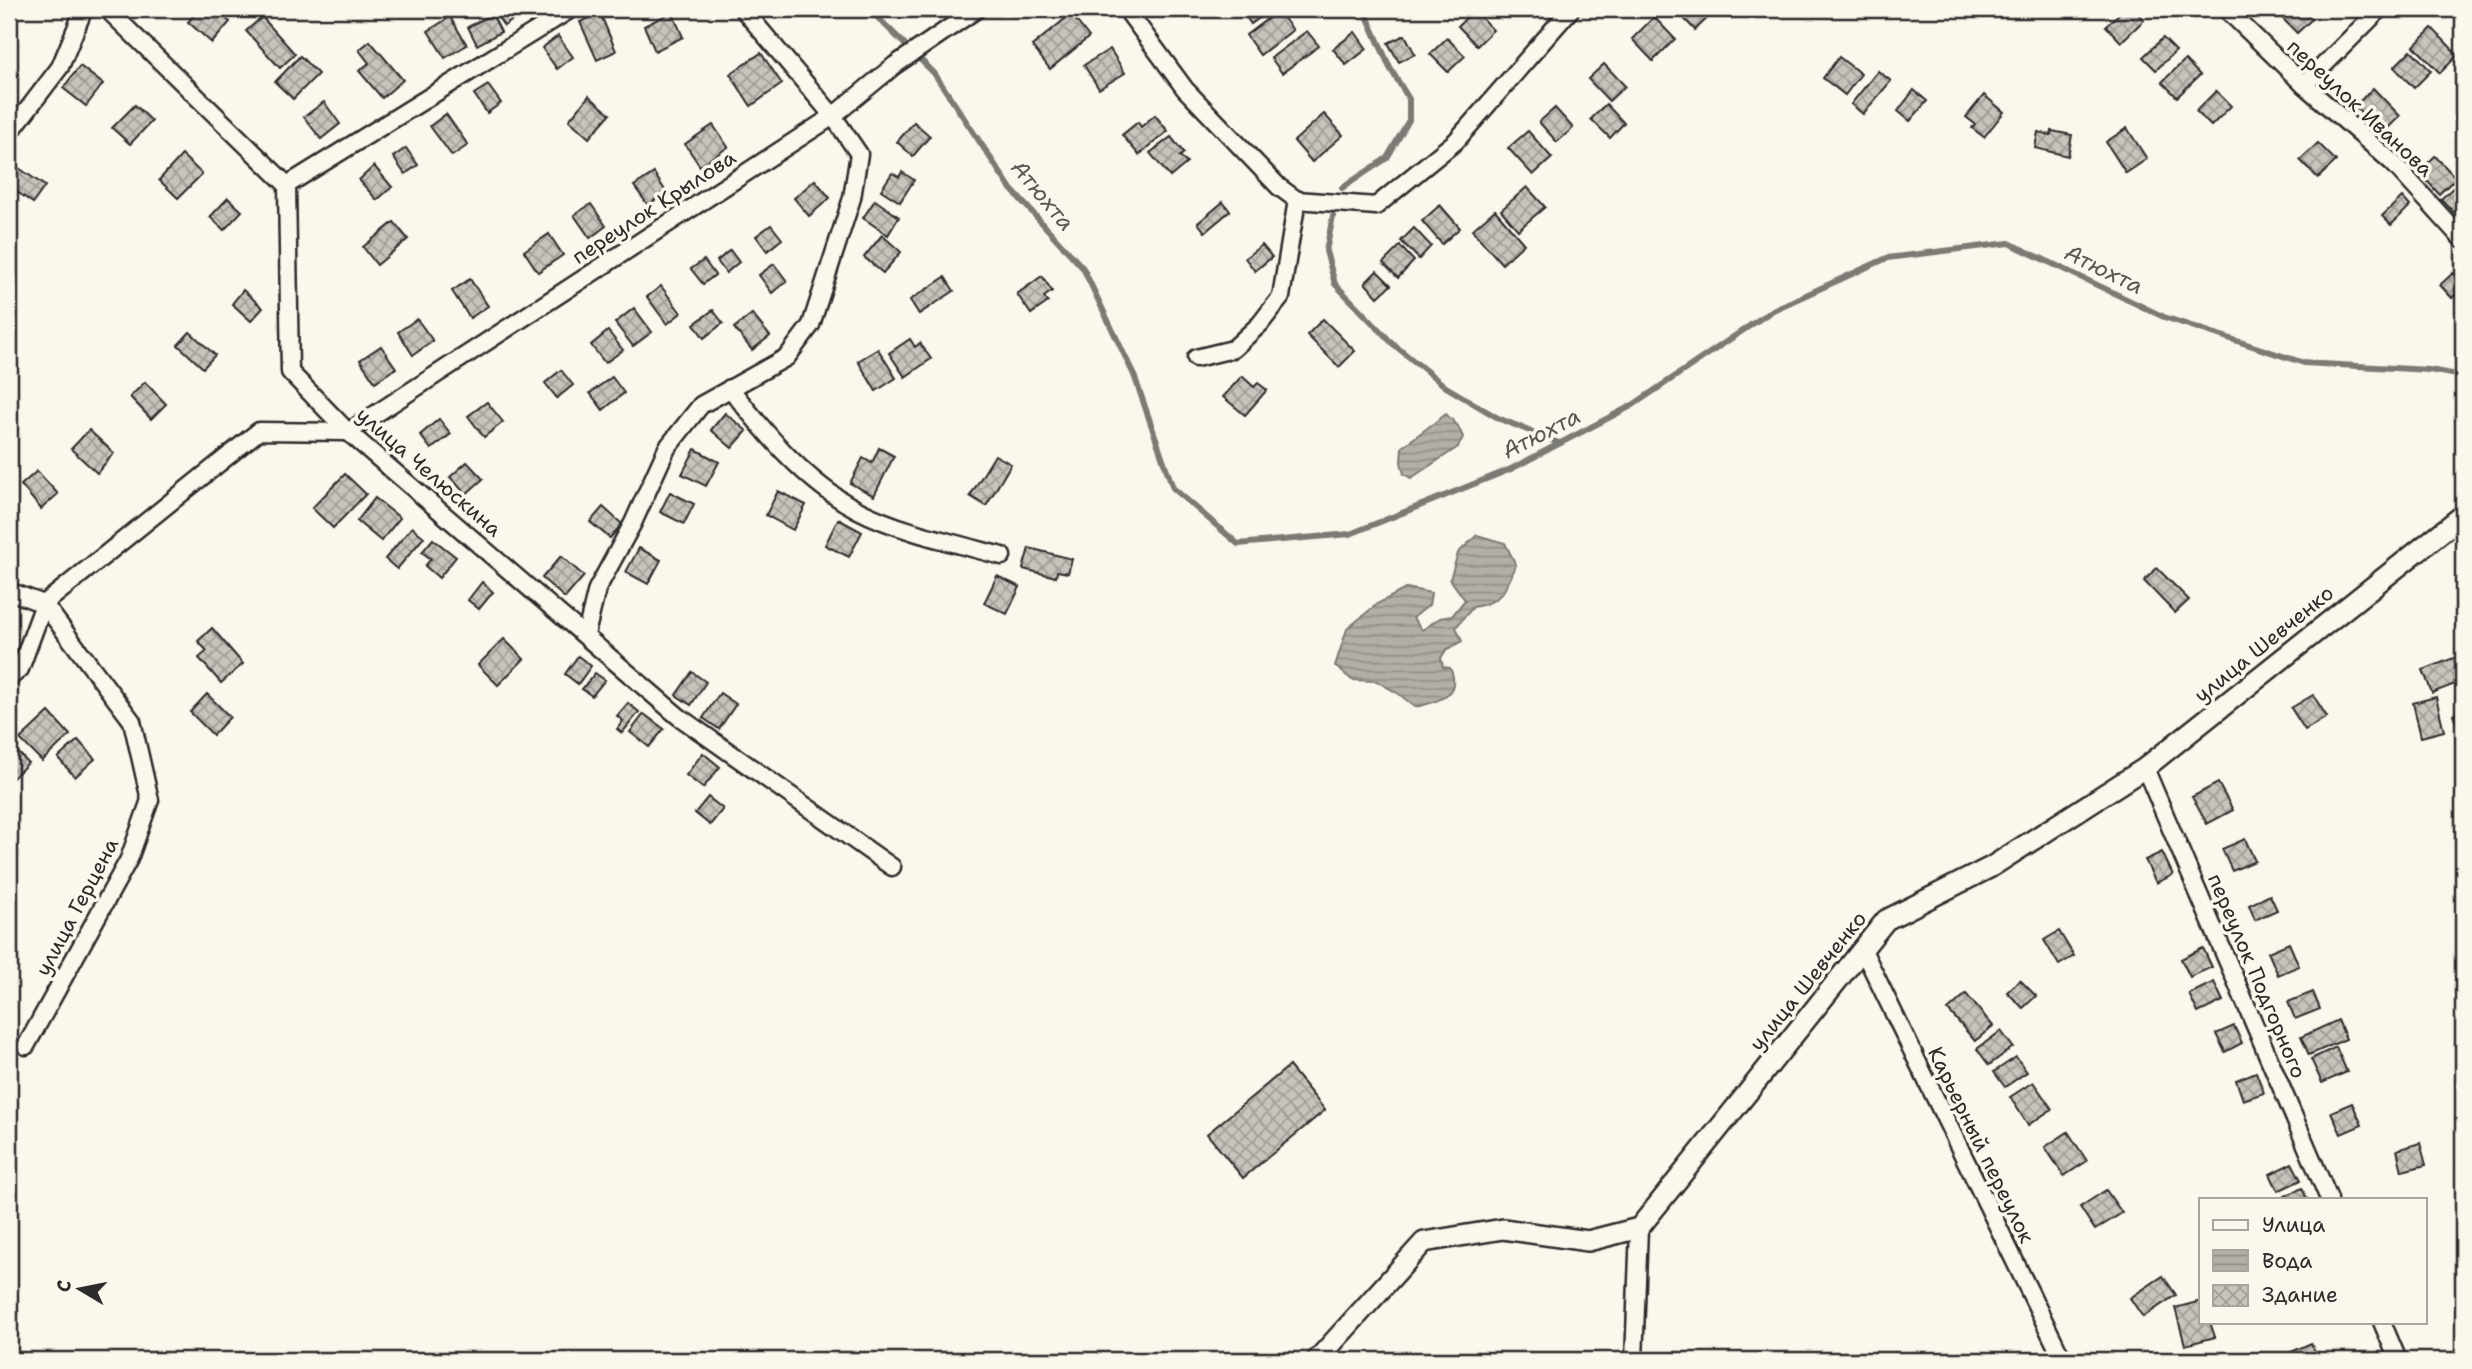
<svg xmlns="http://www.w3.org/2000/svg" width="2472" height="1369" font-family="'Shantell Sans',sans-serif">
<defs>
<pattern id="water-rules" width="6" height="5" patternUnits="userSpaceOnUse" patternTransform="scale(1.75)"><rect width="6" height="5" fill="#b1afa7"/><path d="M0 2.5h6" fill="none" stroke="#908f88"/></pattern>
<pattern id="building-cross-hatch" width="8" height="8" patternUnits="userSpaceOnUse" patternTransform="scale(1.75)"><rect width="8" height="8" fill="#c7c4bc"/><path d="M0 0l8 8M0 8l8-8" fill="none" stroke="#a29f99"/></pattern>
</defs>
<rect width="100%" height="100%" fill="#fbf7ec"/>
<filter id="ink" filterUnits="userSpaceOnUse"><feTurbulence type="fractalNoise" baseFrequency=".0143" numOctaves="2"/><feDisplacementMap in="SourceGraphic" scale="14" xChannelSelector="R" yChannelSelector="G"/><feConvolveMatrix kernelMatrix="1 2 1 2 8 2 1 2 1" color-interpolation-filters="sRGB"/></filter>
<g filter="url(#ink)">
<g fill="url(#water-rules)" stroke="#7b7a75" stroke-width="2">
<polygon points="1446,414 1458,426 1463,437 1458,447 1411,478 1404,474 1401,462 1402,447"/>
<path d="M1477 535 1505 543 1516 565C1506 590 1501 603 1473 607L1456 627 1462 641 1446 650 1441 658 1443 667 1450 668C1463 696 1435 703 1415 707L1399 694 1376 681 1352 680 1335 666 1347 629 1377 604 1407 588 1431 593 1429 605 1413 618 1422 630 1440 618 1452 616 1465 600 1450 579 1458 553Z"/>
</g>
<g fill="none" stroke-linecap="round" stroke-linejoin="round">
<g stroke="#7b7a75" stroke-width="6">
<polyline points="869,9 934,73 1011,189 1083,268 1134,375 1173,488 1238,544 1350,534 1511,469 1633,405 1773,310 1887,258 2009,243 2164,317 2304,363 2429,370 2463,376"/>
<polyline points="1342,188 1387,158 1409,120 1409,99 1390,68 1364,9"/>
<polyline points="1333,216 1326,251 1335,284 1393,344 1446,387 1498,418 1559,443"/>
</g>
</g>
<g fill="url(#building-cross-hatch)" stroke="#2b2b2b" stroke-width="2">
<polygon points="199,9 214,9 230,22 212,43 188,22"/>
<polygon points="498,9 509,9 516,18 504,26 494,12"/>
<polygon points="1249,9 1272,9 1251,24 1243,13"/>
<polygon points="1675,9 1717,9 1695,30"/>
<polygon points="2124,9 2133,9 2144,20 2121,42 2106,26"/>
<polygon points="2288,9 2302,9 2312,19 2297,33 2280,16"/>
<polygon points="2452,9 2463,9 2463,22 2451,10"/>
<polygon points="1474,10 1493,30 1477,46 1458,26"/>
<polygon points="1278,11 1293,30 1260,55 1246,35"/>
<polygon points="672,12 683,37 655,51 644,26"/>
<polygon points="600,13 616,51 597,60 580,22"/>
<polygon points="492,14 501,32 477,45 468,27"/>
<polygon points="1071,14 1089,37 1050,69 1032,46"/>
<polygon points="262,17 295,54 280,68 246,31"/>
<polygon points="450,17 467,45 445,58 428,31"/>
<polygon points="1654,17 1675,39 1653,61 1632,39"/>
<polygon points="2432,28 2458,55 2440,73 2414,46"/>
<polygon points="1307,31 1319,46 1282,73 1271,58"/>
<polygon points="1355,32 1367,49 1346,65 1333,49"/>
<polygon points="1405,35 1415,54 1399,62 1388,43"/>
<polygon points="558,36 573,57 557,69 542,48"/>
<polygon points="1447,38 1465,56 1448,72 1430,54"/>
<polygon points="2163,38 2176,51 2156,70 2143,57"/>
<polygon points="370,41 403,80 382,98 359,71 369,63 359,50"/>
<polygon points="1110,49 1125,73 1099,89 1084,65"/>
<polygon points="2411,50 2431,71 2414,88 2394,67"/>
<polygon points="761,53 782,84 751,106 730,74"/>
<polygon points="300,56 318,74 293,99 275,82"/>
<polygon points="1839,57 1861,74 1845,95 1823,78"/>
<polygon points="2185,60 2200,75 2177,97 2162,82"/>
<polygon points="1604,64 1625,86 1609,101 1588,79"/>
<polygon points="80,66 103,84 86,106 63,88"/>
<polygon points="1878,71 1891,81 1863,114 1851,104"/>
<polygon points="488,85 501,103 487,113 474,94"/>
<polygon points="2373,88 2400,116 2382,134 2355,106"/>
<polygon points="1914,90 1927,101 1910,121 1898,111"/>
<polygon points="2216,91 2231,106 2211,126 2196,111"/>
<polygon points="1984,95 2004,112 1984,137 1972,128 1975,124 1966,117"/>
<polygon points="589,96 610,114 589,138 569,120"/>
<polygon points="324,102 340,124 321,139 304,117"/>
<polygon points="1606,104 1624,123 1610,138 1591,119"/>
<polygon points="135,105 152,121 130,144 112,128"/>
<polygon points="1555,108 1573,128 1557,142 1539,122"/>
<polygon points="446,114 468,145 452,156 430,126"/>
<polygon points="1324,114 1343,135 1312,162 1294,141"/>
<polygon points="1155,115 1168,131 1139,155 1122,135 1138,122 1141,127"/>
<polygon points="914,122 930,136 913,156 897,142"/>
<polygon points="713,125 728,147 700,166 685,144"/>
<polygon points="2127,128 2147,159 2126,173 2106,142"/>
<polygon points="1528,131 1552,158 1533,175 1508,148"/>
<polygon points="2052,131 2072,135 2068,156 2035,148 2038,132 2051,135"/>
<polygon points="1171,137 1184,153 1180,156 1187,163 1170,177 1150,153"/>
<polygon points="2318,143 2336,161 2318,178 2300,160"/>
<polygon points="406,148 418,165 405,174 393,157"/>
<polygon points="182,155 202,174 178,198 159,180"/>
<polygon points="2435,156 2456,178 2439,194 2419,172"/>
<polygon points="13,164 45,186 33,203 9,186 9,171"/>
<polygon points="374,166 392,187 377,200 359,180"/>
<polygon points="902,172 914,180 900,202 881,190 892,173 899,177"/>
<polygon points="654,173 666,192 648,205 634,186"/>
<polygon points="815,180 830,198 809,216 794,198"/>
<polygon points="2457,184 2463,191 2463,216 2460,219 2441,199"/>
<polygon points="1527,187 1545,207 1518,230 1501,210"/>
<polygon points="2402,197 2410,206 2391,225 2382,216"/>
<polygon points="228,198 242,211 224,230 210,217"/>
<polygon points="875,200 899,217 888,235 863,218"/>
<polygon points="1223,202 1230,211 1205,232 1198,223"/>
<polygon points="591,204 606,226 590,238 574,215"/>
<polygon points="1440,205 1460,228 1442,244 1422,221"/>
<polygon points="1495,210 1524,244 1502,264 1472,230"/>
<polygon points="394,222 408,239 377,265 363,247"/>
<polygon points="771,225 782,239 767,251 756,236"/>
<polygon points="1414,228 1431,246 1419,259 1401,241"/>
<polygon points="549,234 563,255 538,272 524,251"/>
<polygon points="882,235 901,252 883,273 864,257"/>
<polygon points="1262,245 1272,257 1255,271 1245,258"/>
<polygon points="1400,246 1414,261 1398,278 1383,263"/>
<polygon points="730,250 739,262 726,273 717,261"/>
<polygon points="704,260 715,275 703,284 691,269"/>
<polygon points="774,264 787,281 772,293 759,275"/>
<polygon points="1377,271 1391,285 1378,297 1365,283"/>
<polygon points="2453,273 2463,284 2463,287 2452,298 2440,285"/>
<polygon points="1042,276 1052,291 1044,297 1048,302 1031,314 1017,294"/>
<polygon points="945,277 954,291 919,314 910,300"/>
<polygon points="470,279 488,306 470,318 452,291"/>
<polygon points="661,286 681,313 667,324 647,297"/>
<polygon points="243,290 263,308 251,321 232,304"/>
<polygon points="634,308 652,332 633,346 615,323"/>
<polygon points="713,310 723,323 704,338 694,324"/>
<polygon points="752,314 770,336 752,350 734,328"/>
<polygon points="417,319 433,341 413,355 398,332"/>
<polygon points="1323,319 1355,351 1339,367 1307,335"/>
<polygon points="608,331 623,350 605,363 591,345"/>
<polygon points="190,332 215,355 203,368 178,345"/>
<polygon points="910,339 915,347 920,343 931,359 905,377 889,353"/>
<polygon points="381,346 396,368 375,382 360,360"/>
<polygon points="878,349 896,378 876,391 858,361"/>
<polygon points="561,370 573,385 557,398 545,383"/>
<polygon points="1242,376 1254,387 1258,383 1267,390 1245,415 1223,397"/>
<polygon points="612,377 624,393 603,410 590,393"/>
<polygon points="145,382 166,404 151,419 130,397"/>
<polygon points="487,402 503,422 484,437 468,416"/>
<polygon points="725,413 747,431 732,448 711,430"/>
<polygon points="439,419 451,434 431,449 420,435"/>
<polygon points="89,430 114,453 97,473 71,449"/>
<polygon points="879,448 894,456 874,496 850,483 863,458 872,463"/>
<polygon points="695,449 719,462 706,486 682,474"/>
<polygon points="995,455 1011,464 986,506 970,496"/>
<polygon points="467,462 483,479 466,494 450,477"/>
<polygon points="37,471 58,494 41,509 21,485"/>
<polygon points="345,474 366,494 333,528 312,508"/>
<polygon points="778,491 806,505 793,530 766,515"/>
<polygon points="670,492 694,504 684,524 660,512"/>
<polygon points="375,498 400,518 381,541 357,521"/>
<polygon points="603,507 622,524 610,538 590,522"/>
<polygon points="838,519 862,532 849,557 825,545"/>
<polygon points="412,527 424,537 397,569 385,559"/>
<polygon points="433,539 456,557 439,578 425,566 431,559 422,552"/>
<polygon points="639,548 661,560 648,584 626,572"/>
<polygon points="1029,548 1072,559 1068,573 1057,571 1056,577 1023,569"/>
<polygon points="561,556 584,576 565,598 542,578"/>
<polygon points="2157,568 2189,600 2175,613 2144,581"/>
<polygon points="997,576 1020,587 1007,614 984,603"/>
<polygon points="482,582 493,592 479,609 468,600"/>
<polygon points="212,628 243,664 221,683 199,658 207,651 198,641"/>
<polygon points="504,639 524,659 498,685 478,665"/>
<polygon points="578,656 591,666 578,684 565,674"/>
<polygon points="2456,657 2463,681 2432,693 2423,670"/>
<polygon points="692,672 706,682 691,705 676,695"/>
<polygon points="595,673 605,680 592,696 582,689"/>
<polygon points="720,693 736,704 719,729 703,718"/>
<polygon points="207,694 230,717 213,735 190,712"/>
<polygon points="2313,695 2327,717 2305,730 2291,708"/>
<polygon points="2436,697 2444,731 2421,737 2413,703"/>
<polygon points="628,703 639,712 622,733 617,729 623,721 617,716"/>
<polygon points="2463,710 2463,736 2462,737 2453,714"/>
<polygon points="49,712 70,735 42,761 20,739"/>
<polygon points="644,714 664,729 649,747 630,732"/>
<polygon points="78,740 95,759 75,777 58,758"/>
<polygon points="9,751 14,756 18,752 28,763 10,781"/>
<polygon points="703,753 720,767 703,788 686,775"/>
<polygon points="2218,783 2233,810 2207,824 2192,797"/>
<polygon points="708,797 723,809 710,825 695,813"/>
<polygon points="2245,839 2255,861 2232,871 2222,849"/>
<polygon points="2162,852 2173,875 2156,883 2145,860"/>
<polygon points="2270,895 2277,910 2255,920 2249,905"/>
<polygon points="2059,931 2074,956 2059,965 2044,940"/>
<polygon points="2289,943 2299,966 2278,975 2268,952"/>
<polygon points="2203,948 2212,967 2190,977 2181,959"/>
<polygon points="2020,980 2036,996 2023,1008 2007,992"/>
<polygon points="2214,982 2223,1001 2198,1013 2189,994"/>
<polygon points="2313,992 2320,1009 2295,1019 2288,1002"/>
<polygon points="1966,994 1993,1026 1975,1041 1948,1010"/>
<polygon points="2338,1020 2346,1039 2309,1055 2301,1037"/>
<polygon points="2234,1026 2242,1043 2225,1052 2216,1034"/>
<polygon points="2001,1031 2013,1047 1989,1065 1977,1049"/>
<polygon points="2336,1047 2347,1072 2322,1083 2311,1059"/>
<polygon points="2016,1057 2027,1072 2005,1087 1994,1072"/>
<polygon points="1289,1066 1325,1110 1243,1178 1207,1134"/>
<polygon points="2256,1072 2264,1093 2243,1100 2236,1080"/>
<polygon points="2033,1082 2052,1109 2028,1125 2010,1097"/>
<polygon points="2352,1103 2362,1125 2341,1134 2331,1112"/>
<polygon points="2068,1132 2087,1161 2064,1176 2045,1147"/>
<polygon points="2420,1143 2426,1165 2402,1171 2397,1150"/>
<polygon points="2292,1163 2301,1180 2278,1191 2270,1174"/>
<polygon points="2302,1188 2307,1199 2282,1199 2281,1198"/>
<polygon points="2106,1190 2122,1213 2095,1230 2080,1207"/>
<polygon points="2163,1276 2176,1295 2143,1317 2130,1298"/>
<polygon points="2201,1301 2201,1322 2210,1322 2215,1337 2185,1345 2175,1308"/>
<polygon points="2311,1343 2319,1360 2292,1360 2289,1353"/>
</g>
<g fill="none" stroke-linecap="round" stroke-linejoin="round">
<defs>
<g id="minor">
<polyline points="107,9 287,185 290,372 348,432 678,716 892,867"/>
<polyline points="1126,9 1185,89 1279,187 1297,200"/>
<polyline points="2226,9 2304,85 2393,163 2463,240"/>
<polyline points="2304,85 2380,9"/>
<polyline points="9,134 60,67 84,9"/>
<polyline points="287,185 571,9"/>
<polyline points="1297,200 1376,206 1456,141 1571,9"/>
<polyline points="1196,358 1233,349 1260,324 1281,297 1297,200"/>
<path d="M730 388C765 433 806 483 858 510 898 531 958 544 1002 556"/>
<polyline points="9,591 44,604"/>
<polyline points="44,604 259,431 348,432 833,116 895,65 977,9"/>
<polyline points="586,634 597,589 633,523 667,448 701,405 787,357 811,325 852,198 859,154 833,116 743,9"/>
<polyline points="9,678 20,669 44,604"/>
<polyline points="2145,768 2329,1199"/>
<polyline points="1862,948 2063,1360"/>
<polyline points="26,1046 129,859 150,800 132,721 44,604"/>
<polyline points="2382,1322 2398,1360"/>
<polyline points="1634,1360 1639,1228"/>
</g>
<polyline id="tertiary" points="1317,1360 1424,1242 1503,1229 1588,1241 1639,1228 1886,920 1991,867 2145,768 2463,515"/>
</defs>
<use href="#minor" stroke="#2b2b2b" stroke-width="21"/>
<use href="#tertiary" stroke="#2b2b2b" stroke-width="24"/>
<use href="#minor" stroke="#fbf7ec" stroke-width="16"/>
<use href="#tertiary" stroke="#fbf7ec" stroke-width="19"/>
</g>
</g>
<g text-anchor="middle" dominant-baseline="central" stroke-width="7" stroke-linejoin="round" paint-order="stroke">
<g font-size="21" fill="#2b2b2b" stroke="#fbf7ec">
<text transform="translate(2360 108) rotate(43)">переулок Иванова</text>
<text transform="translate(654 207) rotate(-33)">переулок Крылова</text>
<text transform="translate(429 472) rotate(41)">улица Челюскина</text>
<text transform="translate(2264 644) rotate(-39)">улица Шевченко</text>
<text transform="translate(77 907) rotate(-62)">улица Герцена</text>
<text transform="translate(2257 976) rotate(67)">переулок Подгорного</text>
<text transform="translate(1808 981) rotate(-51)">улица Шевченко</text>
<text transform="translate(1981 1145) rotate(64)">Карьерный переулок</text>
</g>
<g font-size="23" font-style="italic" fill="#5a5956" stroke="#fbf7ec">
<text transform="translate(1043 195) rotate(50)">Атюхта</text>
<text transform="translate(2104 269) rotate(26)">Атюхта</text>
<text transform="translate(1541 433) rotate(-27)">Атюхта</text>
</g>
</g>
<rect width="2472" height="1369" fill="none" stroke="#fbf7ec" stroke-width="35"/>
<rect x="18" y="18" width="2437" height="1334" fill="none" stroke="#2b2b2b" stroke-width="2.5" filter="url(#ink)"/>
<rect x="2199" y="1198" width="228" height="126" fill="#fbf7ec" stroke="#a8a59f" stroke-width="2"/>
<rect x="2213" y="1220" width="35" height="10" fill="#fbf7ec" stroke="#a8a59f" stroke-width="2"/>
<text x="2262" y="1232" font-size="21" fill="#2b2b2b">Улица</text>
<rect x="2213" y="1250" width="35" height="21" fill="url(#water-rules)" stroke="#a8a59f" stroke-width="2"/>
<text x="2262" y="1268" font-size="21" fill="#2b2b2b">Вода</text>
<rect x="2213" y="1285" width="35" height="21" fill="url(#building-cross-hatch)" stroke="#a8a59f" stroke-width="2"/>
<text x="2262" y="1302" font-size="21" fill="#2b2b2b">Здание</text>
<g transform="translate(80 1289) rotate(280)" stroke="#fbf7ec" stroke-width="5" paint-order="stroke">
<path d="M0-5L12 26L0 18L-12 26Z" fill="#2b2b2b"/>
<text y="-10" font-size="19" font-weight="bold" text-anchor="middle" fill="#2b2b2b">С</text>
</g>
</svg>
